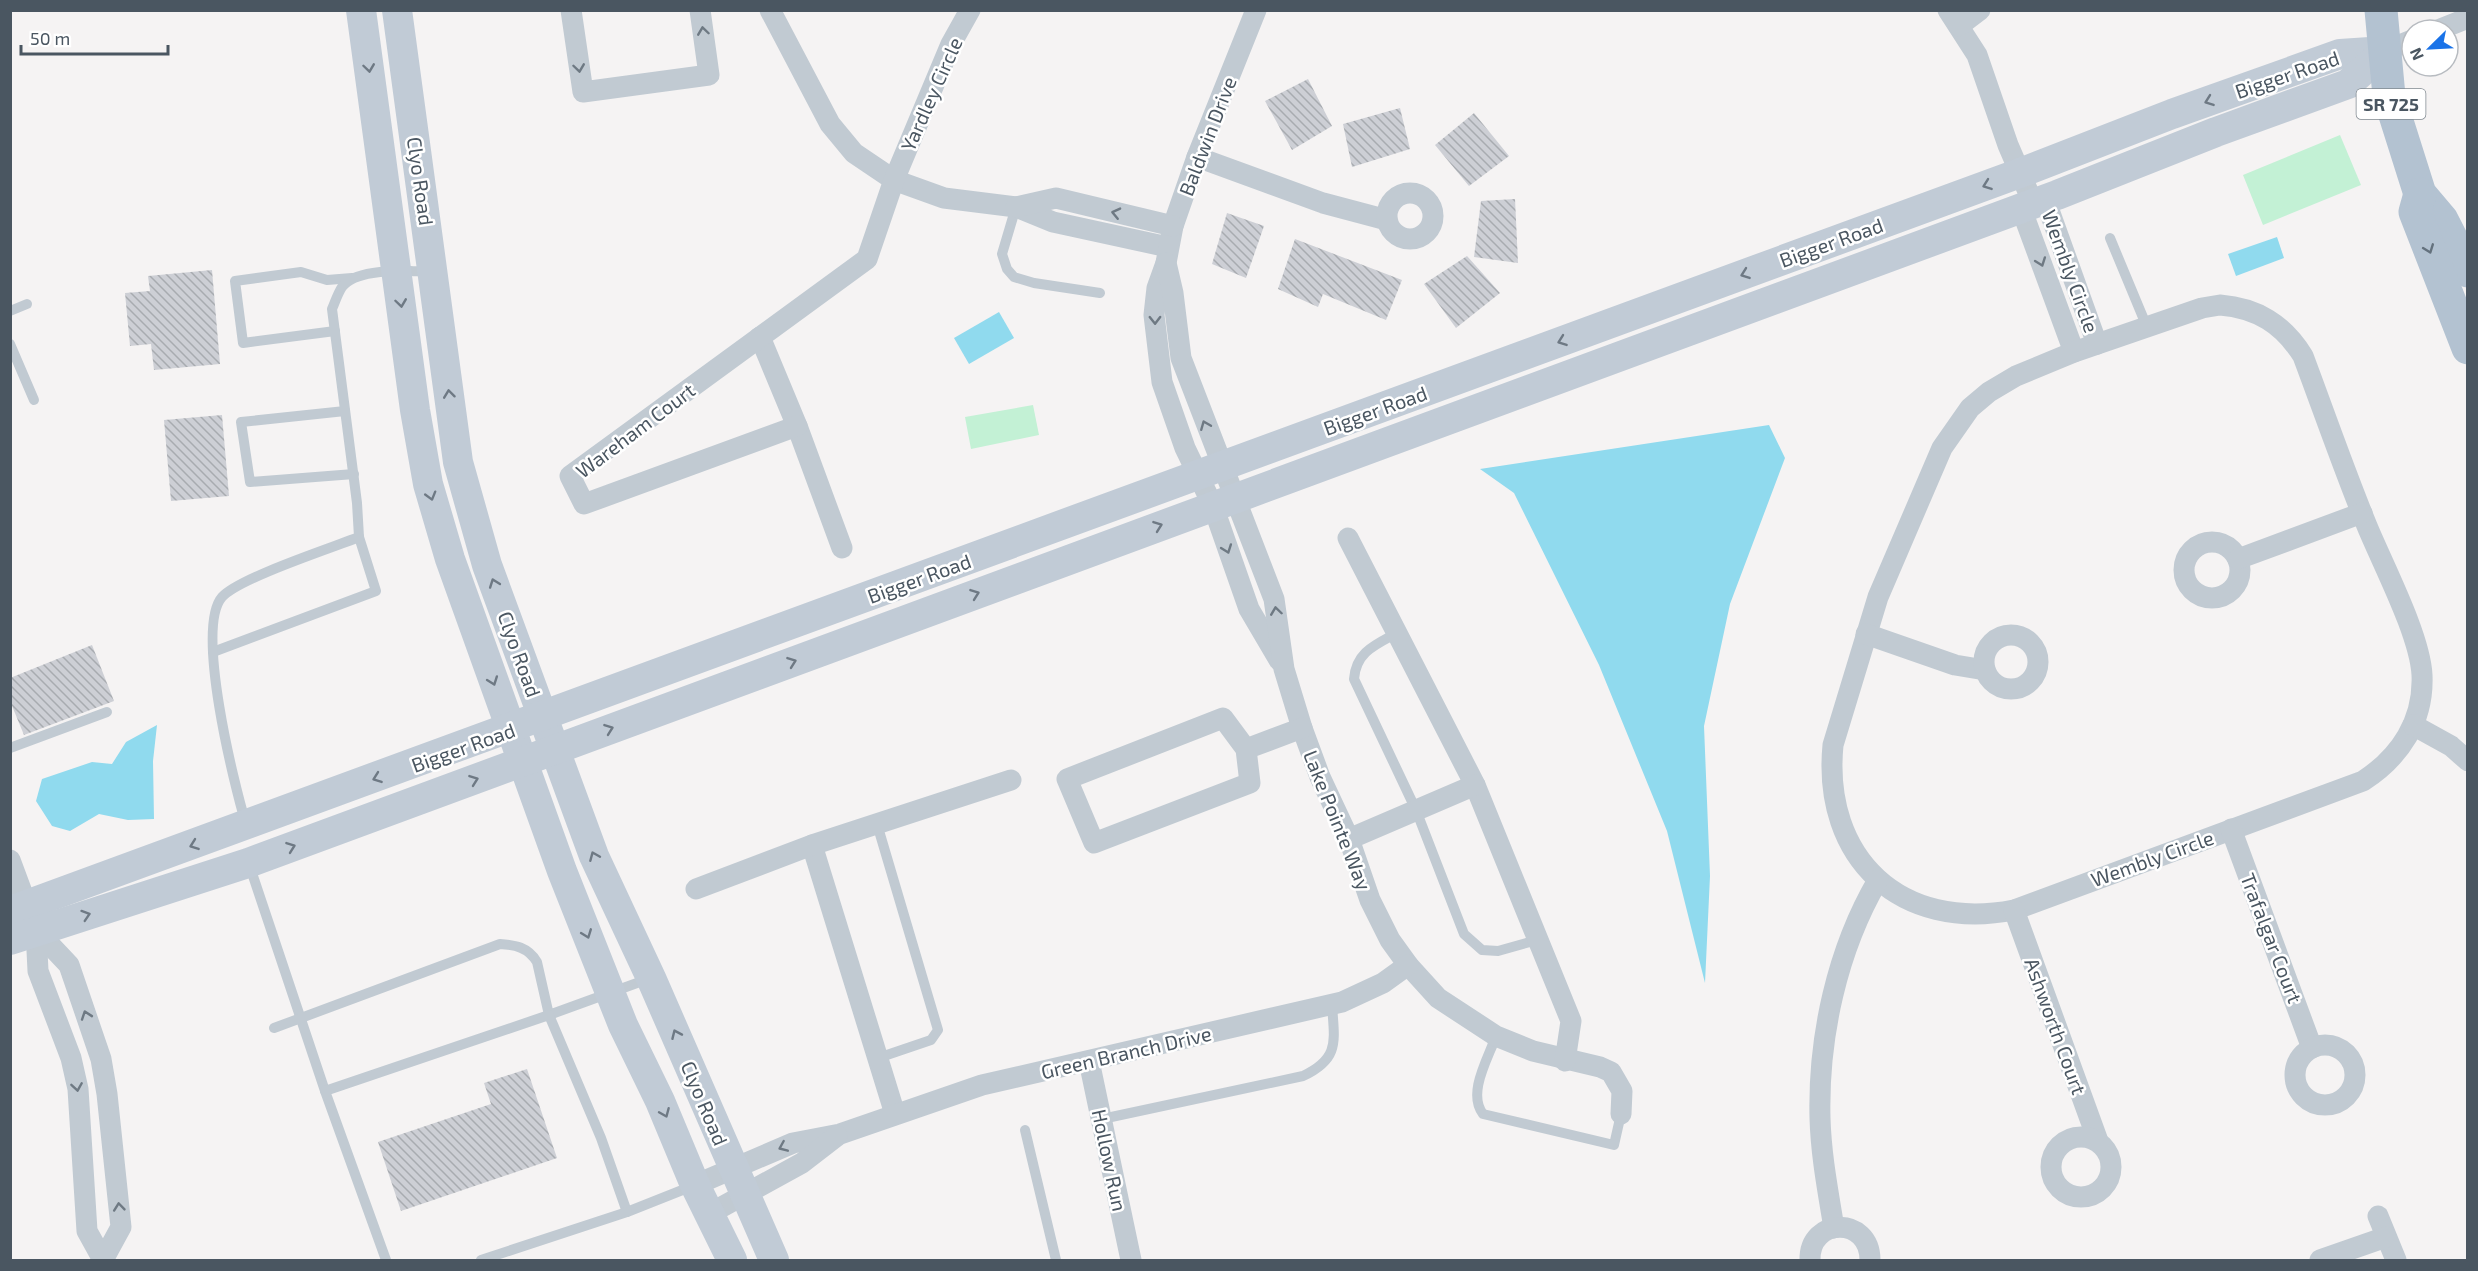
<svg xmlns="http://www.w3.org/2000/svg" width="2478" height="1271" font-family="'Exo 2',sans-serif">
<defs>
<pattern id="building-back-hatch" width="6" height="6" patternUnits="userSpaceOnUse" patternTransform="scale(1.5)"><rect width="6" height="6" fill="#cdcfd5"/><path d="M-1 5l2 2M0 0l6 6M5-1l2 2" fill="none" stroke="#a8abb0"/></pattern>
</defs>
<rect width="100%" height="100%" fill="#f5f3f3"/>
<g fill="#c3f1d5">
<polygon points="2340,135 2361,185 2263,225 2243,175"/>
<polygon points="1033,405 1039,435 971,449 965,417"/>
</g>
<g fill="#90daee">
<polygon points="2277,237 2284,258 2236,276 2228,254"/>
<polygon points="999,312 1014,338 969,364 954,338"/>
<polygon points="1769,425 1785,458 1730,604 1704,726 1710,876 1705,983 1667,831 1599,665 1514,493 1480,469"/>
<polygon points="157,725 153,761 154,819 128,820 99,814 70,831 52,826 36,801 42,779 92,762 112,764 126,742"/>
</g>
<g fill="url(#building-back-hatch)">
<polygon points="1308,79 1332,126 1292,150 1265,101"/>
<polygon points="1400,108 1410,149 1352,167 1343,124"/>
<polygon points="1474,113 1509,156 1469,186 1435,145"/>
<polygon points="1515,199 1518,263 1474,257 1481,201"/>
<polygon points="1227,213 1264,226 1246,278 1212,264"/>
<polygon points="1295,239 1402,280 1386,320 1323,294 1318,307 1278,289"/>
<polygon points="1467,256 1500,293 1456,328 1424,284"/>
<polygon points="212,270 220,364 154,370 151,344 130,346 125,293 150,291 148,276"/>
<polygon points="222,415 229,496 171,501 164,420"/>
<polygon points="92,645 114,701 24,735 10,701 10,678"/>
<polygon points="527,1069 557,1158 401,1211 378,1142 491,1104 484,1083"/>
</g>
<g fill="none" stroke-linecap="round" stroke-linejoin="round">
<g stroke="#c1cad2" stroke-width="10">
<polyline points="1016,207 1002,254 1007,269 1014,277 1034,283 1100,293"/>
<polyline points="2110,238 2147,327"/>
<polyline points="10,311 27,304"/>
<polyline points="335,331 243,343 235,281 301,272 327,280 352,278"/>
<polyline points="10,344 34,400"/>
<polyline points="345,411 241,422 250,482 354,474"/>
<path d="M1397 633C1375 645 1356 652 1354 679L1416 810 1464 934 1482 950 1498 951 1537 940"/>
<polyline points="213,652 376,591 359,537"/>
<polyline points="10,748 107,712"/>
<path d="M246 824C234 784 195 628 222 597 239 578 331 548 359 537L357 503 332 309C335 302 338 293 342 287 357 267 406 272 430 271"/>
<polyline points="877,824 938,1030 931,1040 878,1058"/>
<polyline points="249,864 325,1091"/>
<path d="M274 1028 500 944C515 945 528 947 537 962L549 1015 648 979"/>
<path d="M1496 1036C1488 1059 1467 1093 1483 1114L1614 1145 1621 1114"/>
<path d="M1102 1119 1303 1076C1341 1058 1334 1040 1332 1004"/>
<polyline points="1025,1130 1056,1260"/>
<polyline points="386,1260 325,1091 549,1015 601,1138 627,1212 695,1185"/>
<polyline points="481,1260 627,1212"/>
</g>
<g stroke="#c1cad2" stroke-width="21">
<polyline points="571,10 583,92 709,75 700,10"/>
<polyline points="770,10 830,124 854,153 894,180 944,198 1016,207 1053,222 1168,247"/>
<polyline points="1256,10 1197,157 1173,226 1166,263 1157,288 1154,315 1162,382 1185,448 1213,506 1249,609 1279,660"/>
<polyline points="1948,10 1977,55 2008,145 2033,203"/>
<polyline points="1959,26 1980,10"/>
<polyline points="2438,30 2468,18"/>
<polyline points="2385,51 2412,40"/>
<polyline points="1197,157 1323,203 1387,220"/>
<circle cx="1410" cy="216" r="23"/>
<polyline points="2045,199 2097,344"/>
<polyline points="1016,207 1056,198 1173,226"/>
<polyline points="2021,208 2074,352"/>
<polyline points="1166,263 1173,293 1181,358 1274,599 1284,669 1302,728 1320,777 1349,839 1370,900 1390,940 1408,965 1438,998 1496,1036 1533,1051 1600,1067 1611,1072 1622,1091 1621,1114"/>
<path d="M2220 305C2257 308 2283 324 2303 356 2324 412 2344 470 2367 526 2383 565 2420 635 2422 675 2424 721 2400 757 2363 781L2014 910C1901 932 1822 859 1833 745L1878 597 1942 448 1970 408 1989 392 2016 376 2074 352 2202 308Z"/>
<polyline points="760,337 797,426 842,548"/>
<polyline points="797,426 584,504 570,476 867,259 894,180 951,44 970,10"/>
<polyline points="1348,538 1475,785 1571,1021 1565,1061"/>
<circle cx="2212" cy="570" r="28"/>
<polyline points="2238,559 2362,513"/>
<polyline points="1866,634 1955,665 1985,670"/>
<circle cx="2011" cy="662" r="27"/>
<polyline points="2413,725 2451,746 2468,761"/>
<polyline points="1246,749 1223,718 1067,779 1094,843 1250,783 1246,749 1302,728"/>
<polyline points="2231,829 2312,1048"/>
<polyline points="1349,839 1475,785"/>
<polyline points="812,845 895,1114"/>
<polyline points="10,860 36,930 38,971 71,1058 78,1089 87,1231 103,1260"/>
<polyline points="696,889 812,845 1011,780"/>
<polyline points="2014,910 2098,1141"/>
<polyline points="36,930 69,965 101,1059 107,1094 121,1227 103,1260"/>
<circle cx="2325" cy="1075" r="30"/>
<polyline points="1089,1061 1131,1260"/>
<circle cx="2081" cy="1167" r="30"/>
<polyline points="695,1185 793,1143 840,1134 982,1085 1342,1002 1383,983 1408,965"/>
<polyline points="709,1214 802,1163 837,1136"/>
<polyline points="2378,1216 2396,1260"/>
<path d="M1834 1228C1828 1191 1821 1155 1820 1118 1818 1037 1837 950 1878 880"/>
<path d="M1810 1260C1809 1217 1870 1216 1870 1260"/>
<polyline points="2320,1260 2386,1237"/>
</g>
<g stroke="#c1cbd6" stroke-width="30">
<polyline points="361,10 415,410 428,484 450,559 562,871 623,1025 660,1101 695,1185 732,1260"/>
<polyline points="397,10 458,462 487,565 594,856 651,978 774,1260"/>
<polyline points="10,911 2020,173 2172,114 2340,54 2385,51"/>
<polyline points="10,940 248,863 2057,195 2216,132 2348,84 2385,51"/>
</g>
<g stroke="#b3c2d1" stroke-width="33">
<polyline points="2381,10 2389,96 2420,194 2442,220 2468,271"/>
<polyline points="2420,194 2415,212 2468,348"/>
</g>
</g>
<defs><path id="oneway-chevron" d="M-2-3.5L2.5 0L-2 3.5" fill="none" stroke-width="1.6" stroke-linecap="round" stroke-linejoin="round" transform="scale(1.5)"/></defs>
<g stroke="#6e7983">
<use href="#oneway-chevron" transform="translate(703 31) rotate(-98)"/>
<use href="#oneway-chevron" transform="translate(579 68) rotate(82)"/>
<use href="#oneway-chevron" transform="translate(1116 213) rotate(-167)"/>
<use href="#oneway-chevron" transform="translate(2041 262) rotate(70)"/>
<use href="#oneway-chevron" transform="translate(1155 320) rotate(89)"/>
<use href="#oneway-chevron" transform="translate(1205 425) rotate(-112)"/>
<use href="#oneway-chevron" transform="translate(1227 549) rotate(70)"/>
<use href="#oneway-chevron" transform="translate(1276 611) rotate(-98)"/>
<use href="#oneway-chevron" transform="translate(86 1015) rotate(-109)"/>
<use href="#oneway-chevron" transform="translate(77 1087) rotate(81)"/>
<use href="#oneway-chevron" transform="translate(783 1147) rotate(157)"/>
<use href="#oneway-chevron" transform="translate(119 1207) rotate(-96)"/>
</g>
<g stroke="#6e7984">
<use href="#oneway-chevron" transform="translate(369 68) rotate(82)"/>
<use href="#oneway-chevron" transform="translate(2209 101) rotate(160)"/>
<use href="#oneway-chevron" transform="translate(1987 185) rotate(160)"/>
<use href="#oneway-chevron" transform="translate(1745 274) rotate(160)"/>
<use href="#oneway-chevron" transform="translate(401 303) rotate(82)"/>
<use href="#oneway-chevron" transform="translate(1562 341) rotate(160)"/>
<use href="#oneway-chevron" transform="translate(449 394) rotate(-97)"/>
<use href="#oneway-chevron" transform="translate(431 496) rotate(74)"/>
<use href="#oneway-chevron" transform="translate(1158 526) rotate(-20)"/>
<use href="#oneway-chevron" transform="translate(494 583) rotate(-110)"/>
<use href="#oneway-chevron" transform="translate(975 594) rotate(-20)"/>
<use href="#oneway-chevron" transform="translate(792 662) rotate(-20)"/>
<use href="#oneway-chevron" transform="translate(493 681) rotate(70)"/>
<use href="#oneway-chevron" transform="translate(609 729) rotate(-20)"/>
<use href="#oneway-chevron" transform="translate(377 778) rotate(160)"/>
<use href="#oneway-chevron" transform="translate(474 780) rotate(-20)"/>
<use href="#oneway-chevron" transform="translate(194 845) rotate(160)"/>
<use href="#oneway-chevron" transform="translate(291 847) rotate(-20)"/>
<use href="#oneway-chevron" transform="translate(594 856) rotate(-113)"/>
<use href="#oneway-chevron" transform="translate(86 915) rotate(-18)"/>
<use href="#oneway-chevron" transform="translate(587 934) rotate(69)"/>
<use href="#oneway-chevron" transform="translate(676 1034) rotate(-114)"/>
<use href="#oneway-chevron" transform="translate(665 1113) rotate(67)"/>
</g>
<use stroke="#64717d" href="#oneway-chevron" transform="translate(2429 249) rotate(69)"/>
<g text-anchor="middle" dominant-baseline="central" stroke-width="5" stroke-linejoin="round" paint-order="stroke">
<rect fill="#fff" stroke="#808990" stroke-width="1.5" x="2356.5" y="89" width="69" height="30" rx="4.5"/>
<g font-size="18" font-weight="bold" fill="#4a5661">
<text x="2391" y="104">SR 725</text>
</g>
<g font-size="20" fill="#4a5661" stroke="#fff">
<text transform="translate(2287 74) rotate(-19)">Bigger Road</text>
<text transform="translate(931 94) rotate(-66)">Yardley Circle</text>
<text transform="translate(1207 136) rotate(-69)">Baldwin Drive</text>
<text transform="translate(421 181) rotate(82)">Clyo Road</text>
<text transform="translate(1831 242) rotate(-20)">Bigger Road</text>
<text transform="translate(2071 271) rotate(70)">Wembly Circle</text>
<text transform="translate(1375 410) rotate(-20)">Bigger Road</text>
<text transform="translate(635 430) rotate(-37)">Wareham Court</text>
<text transform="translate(919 578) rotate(-20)">Bigger Road</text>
<text transform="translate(520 654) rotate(70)">Clyo Road</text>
<text transform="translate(463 747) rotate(-20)">Bigger Road</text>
<text transform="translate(1338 820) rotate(68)">Lake Pointe Way</text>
<text transform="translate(2152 858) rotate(-20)">Wembly Circle</text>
<text transform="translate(2272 938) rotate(69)">Trafalgar Court</text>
<text transform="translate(2056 1026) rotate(70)">Ashworth Court</text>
<text transform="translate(1126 1052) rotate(-13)">Green Branch Drive</text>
<text transform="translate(705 1103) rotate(67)">Clyo Road</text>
<text transform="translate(1110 1160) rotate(78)">Hollow Run</text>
</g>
</g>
<rect width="2478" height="1271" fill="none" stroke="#4a5661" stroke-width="24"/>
<g transform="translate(2430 48) rotate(246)"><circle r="28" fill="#ffffff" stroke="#b7bbc0" stroke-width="1.5"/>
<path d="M0-4.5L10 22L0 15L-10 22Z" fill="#1a73e8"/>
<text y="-9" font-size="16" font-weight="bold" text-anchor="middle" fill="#4a5661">N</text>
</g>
<path d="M21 45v9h147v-9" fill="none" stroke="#4a5661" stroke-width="3"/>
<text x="30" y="45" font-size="18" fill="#4a5661" stroke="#ffffff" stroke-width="4.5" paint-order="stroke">50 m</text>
</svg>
